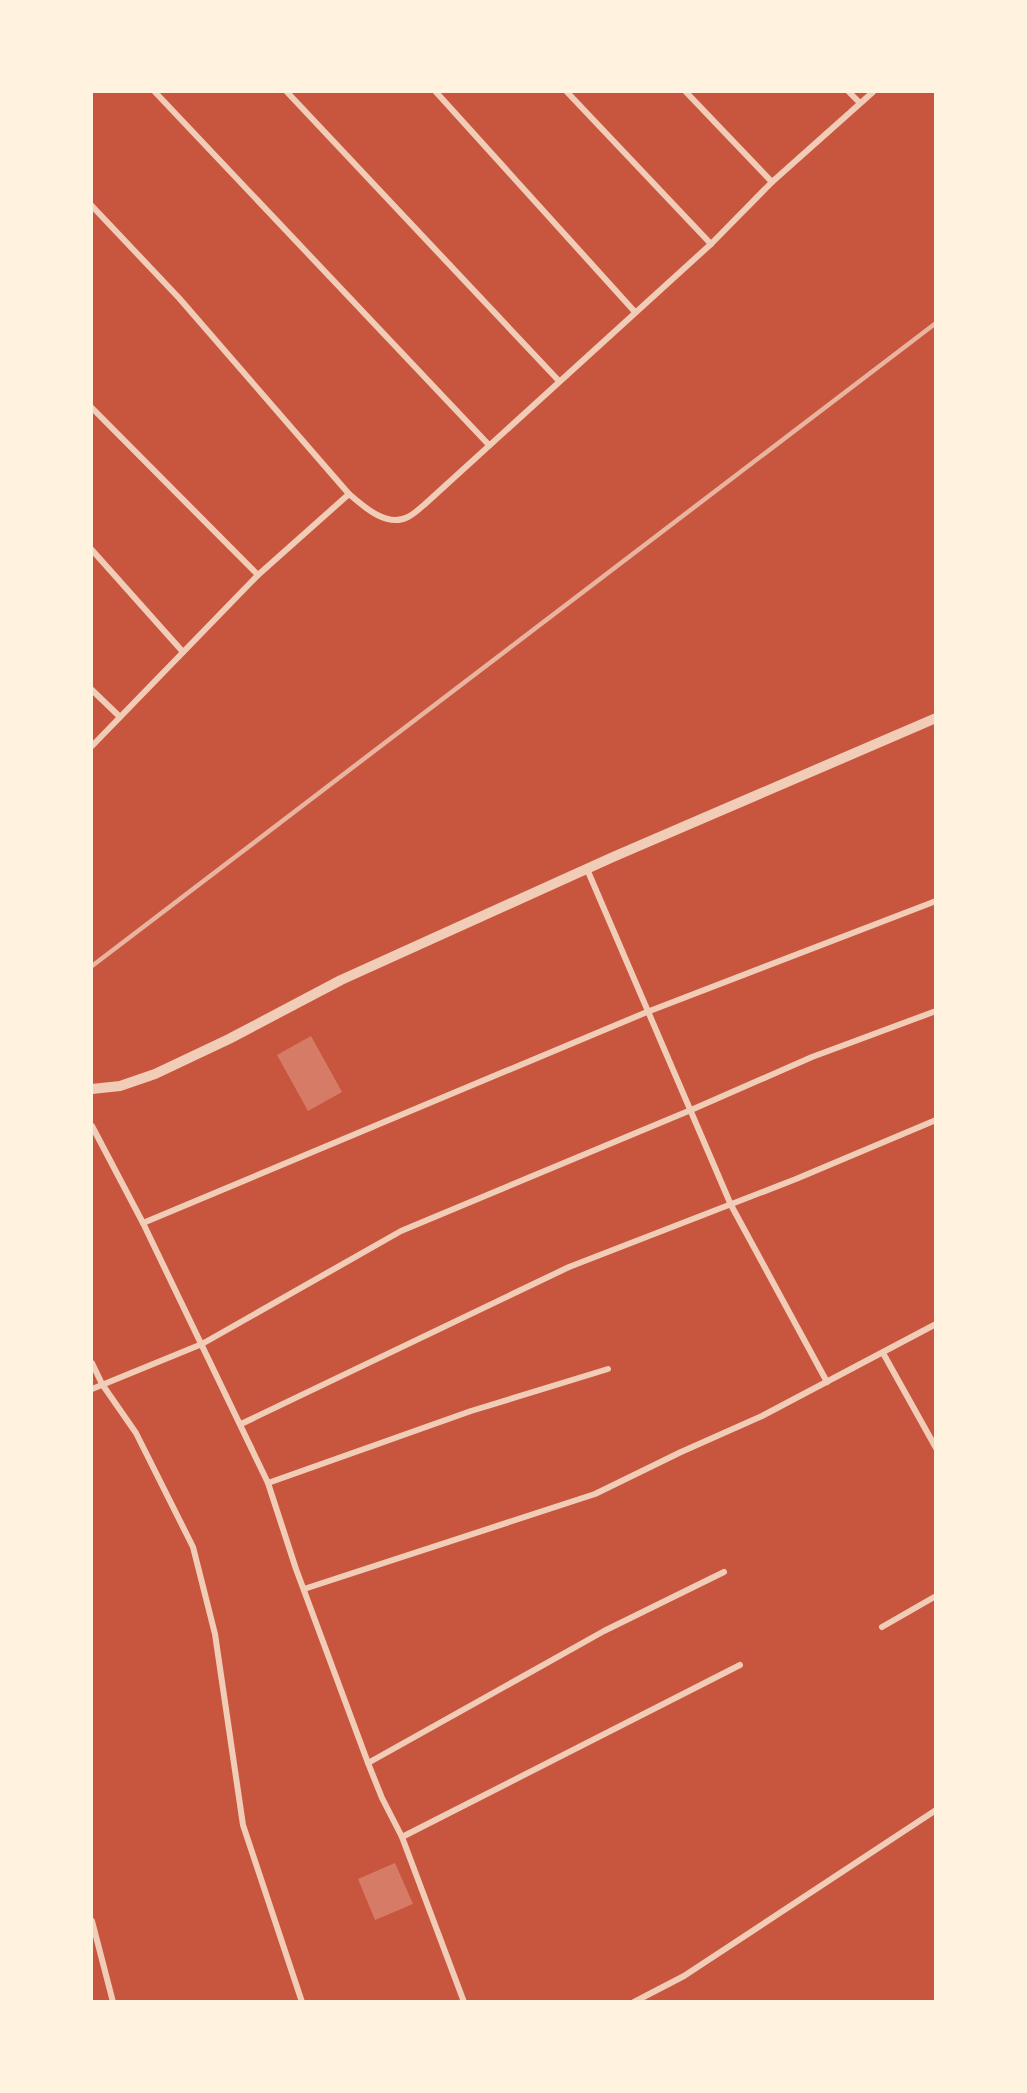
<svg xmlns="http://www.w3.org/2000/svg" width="1027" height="2093" font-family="'DejaVu Sans',sans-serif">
<rect width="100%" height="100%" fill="#c8553d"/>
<g fill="#d67c66">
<polygon points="311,1036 342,1092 308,1111 277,1055"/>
<polygon points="395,1863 413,1904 375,1920 358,1879"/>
</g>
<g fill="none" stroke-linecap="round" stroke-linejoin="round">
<g stroke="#f1ccb7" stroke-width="6">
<polyline points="155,92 489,445"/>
<polyline points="287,92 559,381"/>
<polyline points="436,92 635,312"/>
<polyline points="567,92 711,244"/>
<polyline points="686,92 772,182"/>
<polyline points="849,92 860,103"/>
<path d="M92 206 179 298 349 494C364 507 387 528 408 517 414 514 419 509 424 505L711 244 772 182 873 92"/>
<polyline points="92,408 258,575"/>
<polyline points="92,550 183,652"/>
<polyline points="92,690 120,717"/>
<polyline points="92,746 258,575 349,494"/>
<polyline points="587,869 731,1205 827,1382"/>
<polyline points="92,1126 143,1223 268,1483 296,1569 368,1763 382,1798 402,1837 464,2002"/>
<polyline points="143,1223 647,1012 936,901"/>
<polyline points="883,1353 936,1448"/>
<polyline points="92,1363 102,1384 136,1433 193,1547 215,1634 243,1825 302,2002"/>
<polyline points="92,1389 202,1344 401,1231 691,1110 812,1057 936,1011"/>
<polyline points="241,1424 569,1267 796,1179 936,1120"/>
<polyline points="268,1483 471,1411 608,1369"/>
<polyline points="304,1589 595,1494 681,1452 762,1416 936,1324"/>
<polyline points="882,1627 936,1596"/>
<polyline points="368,1763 604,1631 724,1572"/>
<polyline points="402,1837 740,1665"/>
<polyline points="92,1921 113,2002"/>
<polyline points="634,2002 684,1976 936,1810"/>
</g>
<polyline stroke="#f1ccb7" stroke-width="10" points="92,1089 120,1086 155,1074 229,1039 341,980 613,857 936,718"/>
<polyline stroke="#e9b49f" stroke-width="4.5" points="92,966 936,323"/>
</g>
<rect width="1027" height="2093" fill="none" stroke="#fff3e0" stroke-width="186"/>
</svg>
